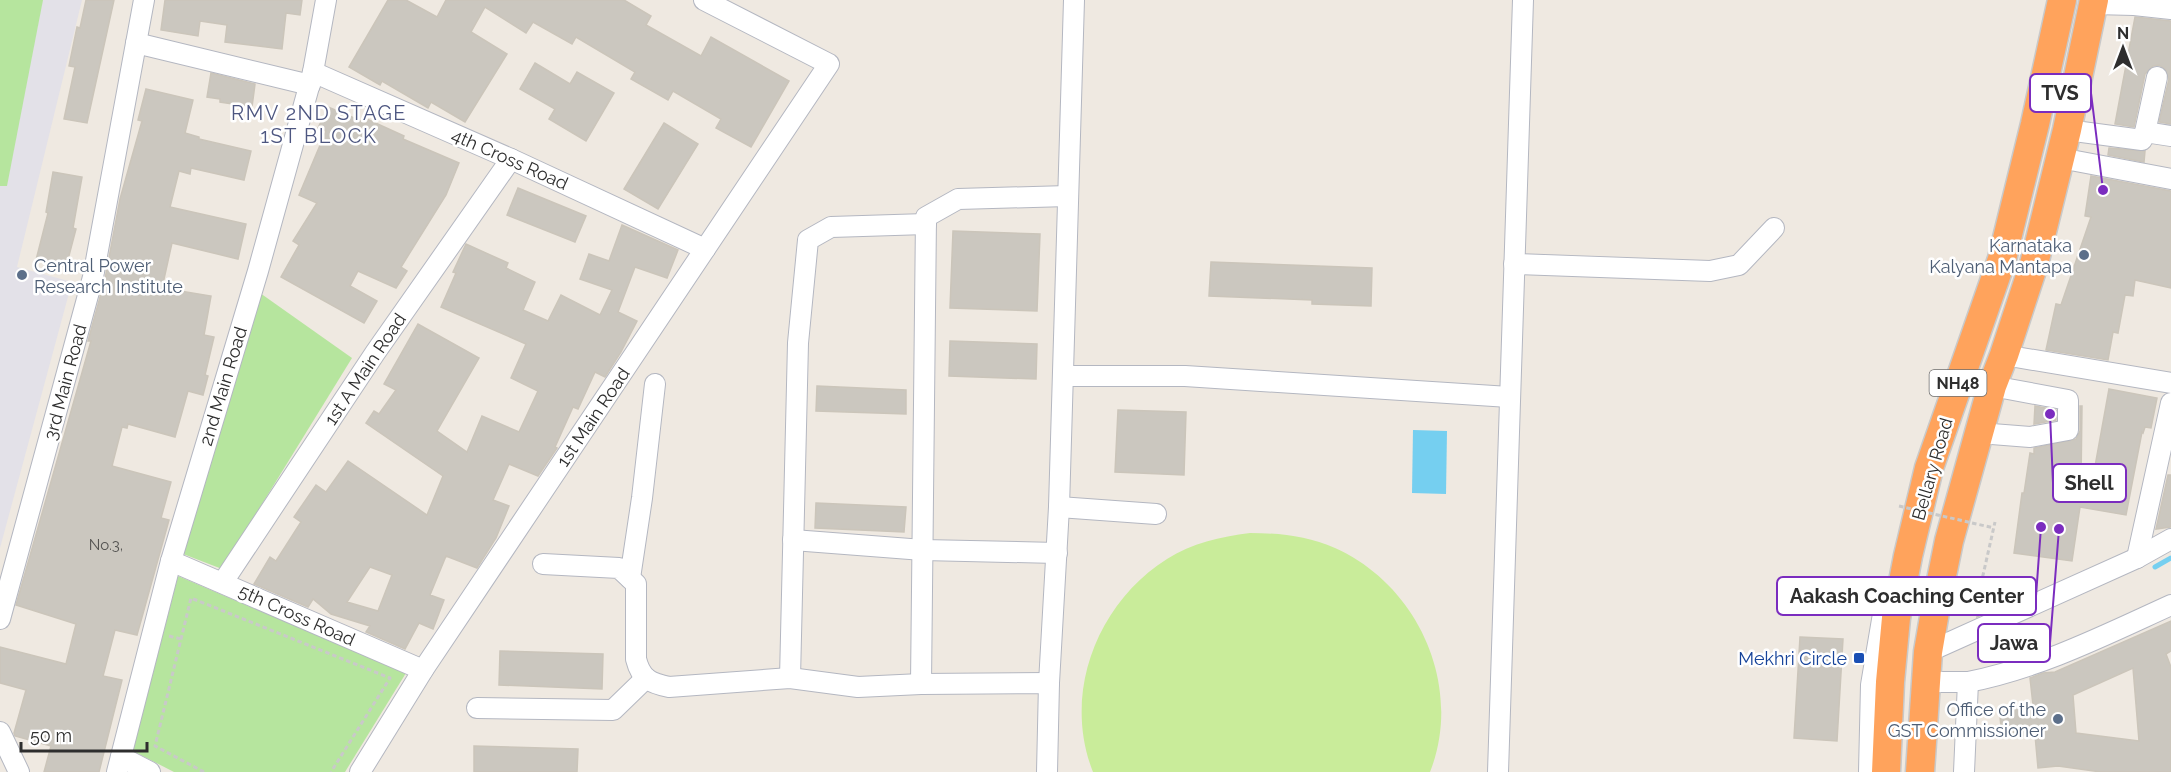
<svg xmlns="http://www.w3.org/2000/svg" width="2171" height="772" font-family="Raleway,sans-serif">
<rect width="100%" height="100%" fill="#efe9e1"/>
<polygon fill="#e3e1e8" points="0,0 82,0 17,267 72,282 0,548"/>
<g fill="#b6e59e">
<polygon points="0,0 43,0 7,186 0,186"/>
<polygon points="260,293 352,358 222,569 178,552"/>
<polygon points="178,576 406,673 345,772 174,772 133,751"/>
</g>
<path fill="#c9ec9a" d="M1250 533C1279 533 1308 536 1335 548 1418 585 1464 686 1430 772H1093C1062 694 1097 603 1167 559 1192 543 1220 537 1250 533Z"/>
<polygon fill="#75cff0" points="1413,430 1447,431 1446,494 1412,493"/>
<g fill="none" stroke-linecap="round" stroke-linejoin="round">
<polyline stroke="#75cff0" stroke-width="5" points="2155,567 2171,558"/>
</g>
<g fill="#cbc7bf" stroke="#cbc5ba" stroke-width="1.5" fill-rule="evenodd">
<polygon points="86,0 114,0 87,123 64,119 75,67 69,66 77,27 80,28"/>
<polygon points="165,0 302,0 300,15 286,13 282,49 225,42 227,25 200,21 198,36 161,30"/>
<polygon points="388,0 406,0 437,17 446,0 624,0 651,16 646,25 701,56 711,37 789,81 751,147 716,128 721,119 673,91 668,100 631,79 635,72 576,37 572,44 533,22 526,33 485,7 471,32 507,54 465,122 431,102 428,108 382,81 380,85 349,67"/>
<polygon points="2135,17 2171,21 2171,124 2159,122 2169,79 2165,69 2159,65 2153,66 2145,74 2134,127 2115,124"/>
<polygon points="535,63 570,84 577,72 614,93 586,141 549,119 555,109 520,89"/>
<polygon points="211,73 255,84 252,107 220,102 220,99 207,97"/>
<polygon points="146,89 193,100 185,133 199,137 199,139 251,151 244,180 191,168 190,174 179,171 170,207 246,224 238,259 172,243 162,288 211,296 204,335 214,337 205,375 208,376 203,395 188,391 175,437 128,424 127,428 122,427 112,466 171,482 161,518 169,520 137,635 115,630 103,676 122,680 99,772 44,772 51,746 15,736 14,733 26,690 0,683 0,647 66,664 76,624 16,605 91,341 88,341 105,279 120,199 142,121 138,120"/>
<polygon points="328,107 366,123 367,119 404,136 403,139 459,163 446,195 401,267 407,271 396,288 358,271 350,286 377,301 364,323 281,277 299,245 293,241 317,203 299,195 326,131 318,128"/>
<polygon points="664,123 698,144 658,209 624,189"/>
<polygon points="2109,148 2145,151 2144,162 2108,155"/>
<polygon points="53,172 82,177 73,228 76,229 66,267 36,260 48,213 46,212"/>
<polygon points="2091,176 2171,191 2171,288 2135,280 2133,296 2125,295 2118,333 2113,332 2108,360 2046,350 2056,304 2061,305 2091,217 2085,216"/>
<polygon points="518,188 586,216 575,242 507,215"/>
<path d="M622 225 678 250 667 278 635 267 618 312 637 321 621 352 605 377 595 372 578 409 573 407 555 447 557 448 538 476 509 464 493 500 509 506 496 538 477 568 446 556 430 595 444 600 433 629 419 623 405 649 366 632 370 626 331 614 313 599 308 607 254 584 270 557 276 561 301 522 294 517 316 485 326 492 348 461 427 515 443 476 366 423 374 411 379 414 396 390 384 384 418 324 479 358 437 431 467 452 482 416 519 432 538 391 511 378 526 344 441 307 456 273 453 272 466 244 508 263 506 268 535 282 523 310 548 321 561 295 600 315 612 290 580 279 589 254 609 261ZM370 567 392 575 378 611 347 602Z"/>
<polygon points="953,231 1040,234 1037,311 950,308"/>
<polygon points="1211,262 1372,268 1371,306 1312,304 1312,300 1209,296"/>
<polygon points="950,341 1037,344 1036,379 949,376"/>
<polygon points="817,386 906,390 906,414 816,411"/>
<polygon points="2109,389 2157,398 2151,428 2145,427 2143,433 2142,432 2126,515 2080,507 2072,561 2014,553 2022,493 2024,493 2030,453 2034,454 2034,448 2076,439 2080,431 2080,406 2082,406 2081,482 2092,483"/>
<polygon points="2035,406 2056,410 2056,420 2034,424"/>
<polygon points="1118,410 1186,412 1184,475 1115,472"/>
<polygon points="2168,475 2171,475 2171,527 2156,529"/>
<polygon points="816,503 906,507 904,532 815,528"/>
<polygon points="1985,588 2011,588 2014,600 1977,617"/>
<path d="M2171 621V651L2166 654 2171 667V772H2101L2058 766 2038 768 2035 735 2002 738 2000 716 2009 715 2008 707 2033 705 2030 678 2043 673 2055 672ZM2133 668 2139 741 2076 733 2073 695Z"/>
<polygon points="1800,637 1843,639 1837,741 1794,738"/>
<polygon points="500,651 603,654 602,689 499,685"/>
<polygon points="474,746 578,749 577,772 474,772"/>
</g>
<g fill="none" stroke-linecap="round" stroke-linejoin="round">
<defs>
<g id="minor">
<polyline points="2094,4 2134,5 2171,9"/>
<polyline points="136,43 310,85"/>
<polyline points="313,72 511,159 705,249"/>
<polyline points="2067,130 2142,140 2145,132 2171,136"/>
<polyline points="2145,132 2157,77"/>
<polyline points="2060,158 2171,179"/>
<polyline points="1514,264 1710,271 1739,265 1774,228"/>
<polyline points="2004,355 2171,383"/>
<polyline points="1063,376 1185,376 1509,397"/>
<polyline points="1979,433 2030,437 2068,430 2068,400 1992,386"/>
<polyline points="1059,507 1156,514"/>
<polyline points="793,540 923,550 1057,553"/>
<polyline points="2137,558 2171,403"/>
<polyline points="171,561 423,670"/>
<path d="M543 564 619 568 636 584V659C641 679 650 683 669 687L790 678 858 687 921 684 1049 683 1047 772"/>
<polyline points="630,578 642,498 655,384"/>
<polyline points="223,582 375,353 511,159"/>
<polyline points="0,619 93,277 144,0"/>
<polyline points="1928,652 2137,558 2171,539"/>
<polyline points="790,678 798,343 808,240 831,227 926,224"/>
<polyline points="1926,682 1968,682 1964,772"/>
<path d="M1968 682C2040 668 2105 635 2171 605"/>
<polyline points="1049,683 1059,507 1074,0"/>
<polyline points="921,684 926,217 958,199 1068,196"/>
<polyline points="477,708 613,710 646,678"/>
<polyline points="0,732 19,772"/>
<polyline points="121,757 150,772"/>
<polyline points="117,772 171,561 258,271 313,72 326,0"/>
<polyline points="360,772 423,670 829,64 704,0"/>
<polyline points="1498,772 1523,0"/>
<polyline points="1869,772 1871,685 1885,602"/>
</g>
<g id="highway">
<polyline points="1886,772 1890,682 1896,618 1908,556 1929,468 2002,259 2035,124 2062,0"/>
<polyline points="1920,772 1928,652 1937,600 1949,541 1992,386 2004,355 2034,264 2067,130 2094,0"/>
</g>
</defs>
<use href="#minor" stroke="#b4b7c1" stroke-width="22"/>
<use href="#highway" stroke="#c9c9c9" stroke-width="31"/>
<g stroke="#c9c9c9" stroke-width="3" stroke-dasharray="4.5 3" stroke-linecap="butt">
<polyline points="1981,584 1995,522"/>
<polyline points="169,636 181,639"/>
<polyline points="204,772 155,746 191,598 390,678 331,772"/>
</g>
<use href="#minor" stroke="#fff" stroke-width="20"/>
<use href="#highway" stroke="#ffa35c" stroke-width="28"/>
<polyline stroke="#c9c9c9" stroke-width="3" stroke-dasharray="4.5 3" stroke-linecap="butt" points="1899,506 1994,528"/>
</g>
<g fill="#5c6f8a" stroke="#fff" stroke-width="2">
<circle cx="2084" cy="255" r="6"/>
<circle cx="22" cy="275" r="6"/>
<circle cx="2058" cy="719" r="6"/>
</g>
<rect fill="#1a4fb4" stroke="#fff" stroke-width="2" x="1853" y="652" width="12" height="12" rx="3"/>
<g text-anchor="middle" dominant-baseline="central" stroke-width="5" stroke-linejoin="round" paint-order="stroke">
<g font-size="15" fill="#555452">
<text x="106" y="545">No.3,</text>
</g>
<rect fill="#fff" stroke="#6d6d6d" stroke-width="1.5" x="1929.5" y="370" width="57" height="26" rx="4.5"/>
<g font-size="16" font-weight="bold" fill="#2e2e2e">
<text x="1958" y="383">NH48</text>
</g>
<g font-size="18" fill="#2e2e2e" stroke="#fff">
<text transform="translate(510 159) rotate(24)">4th Cross Road</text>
<text transform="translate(365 369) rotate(-56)">1st A Main Road</text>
<text transform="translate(65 382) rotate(-75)">3rd Main Road</text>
<text transform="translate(223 386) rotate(-73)">2nd Main Road</text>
<text transform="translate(593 417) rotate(-56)">1st Main Road</text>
<text transform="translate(1932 469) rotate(-74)">Bellary Road</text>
<text transform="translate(297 615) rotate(24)">5th Cross Road</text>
</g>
<g font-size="18" fill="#4e5e75" stroke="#fff" text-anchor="end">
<text x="2072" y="245">Karnataka<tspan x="2072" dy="21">Kalyana Mantapa</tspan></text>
<text x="34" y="265" text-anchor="start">Central Power<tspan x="34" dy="21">Research Institute</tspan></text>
<text x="2046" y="709">Office of the<tspan x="2046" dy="21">GST Commissioner</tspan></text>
</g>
<g font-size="18" fill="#164399" stroke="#fff" text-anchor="end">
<text x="1847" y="658">Mekhri Circle</text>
</g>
<g font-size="20" letter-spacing="1.5" fill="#4d5680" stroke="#fff">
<text x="319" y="113">RMV 2ND STAGE<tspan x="319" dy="23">1ST BLOCK</tspan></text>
</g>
</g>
<path fill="none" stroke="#7b2cbf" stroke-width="2" d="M2103 190L2091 93M2050 414L2053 483M2041 527L2036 596M2059 529L2050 643"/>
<g fill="#7b2cbf" stroke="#fff" stroke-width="2">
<circle cx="2103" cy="190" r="6"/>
<circle cx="2050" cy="414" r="6"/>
<circle cx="2041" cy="527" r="6"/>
<circle cx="2059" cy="529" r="6"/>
</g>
<g fill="#fff" stroke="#7b2cbf" stroke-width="2">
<rect x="2030" y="74" width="61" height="38" rx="6"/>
<rect x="2053" y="464" width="73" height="38" rx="6"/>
<rect x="1777" y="577" width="259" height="38" rx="6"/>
<rect x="1978" y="624" width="72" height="38" rx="6"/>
</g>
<g font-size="20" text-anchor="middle" font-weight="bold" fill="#2e2e2e">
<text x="2060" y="100">TVS</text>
<text x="2089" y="490">Shell</text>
<text x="1907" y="603">Aakash Coaching Center</text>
<text x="2014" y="650">Jawa</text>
</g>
<g transform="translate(2123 48)" stroke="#ffffff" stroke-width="4.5" paint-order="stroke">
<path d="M0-4.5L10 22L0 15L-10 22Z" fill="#2e2e2e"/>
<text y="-9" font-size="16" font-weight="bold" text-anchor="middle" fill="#2e2e2e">N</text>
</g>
<path d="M21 742v9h126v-9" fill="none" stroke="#2e2e2e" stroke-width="3"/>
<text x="30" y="742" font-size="18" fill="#2e2e2e" stroke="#ffffff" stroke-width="4.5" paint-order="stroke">50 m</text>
</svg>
